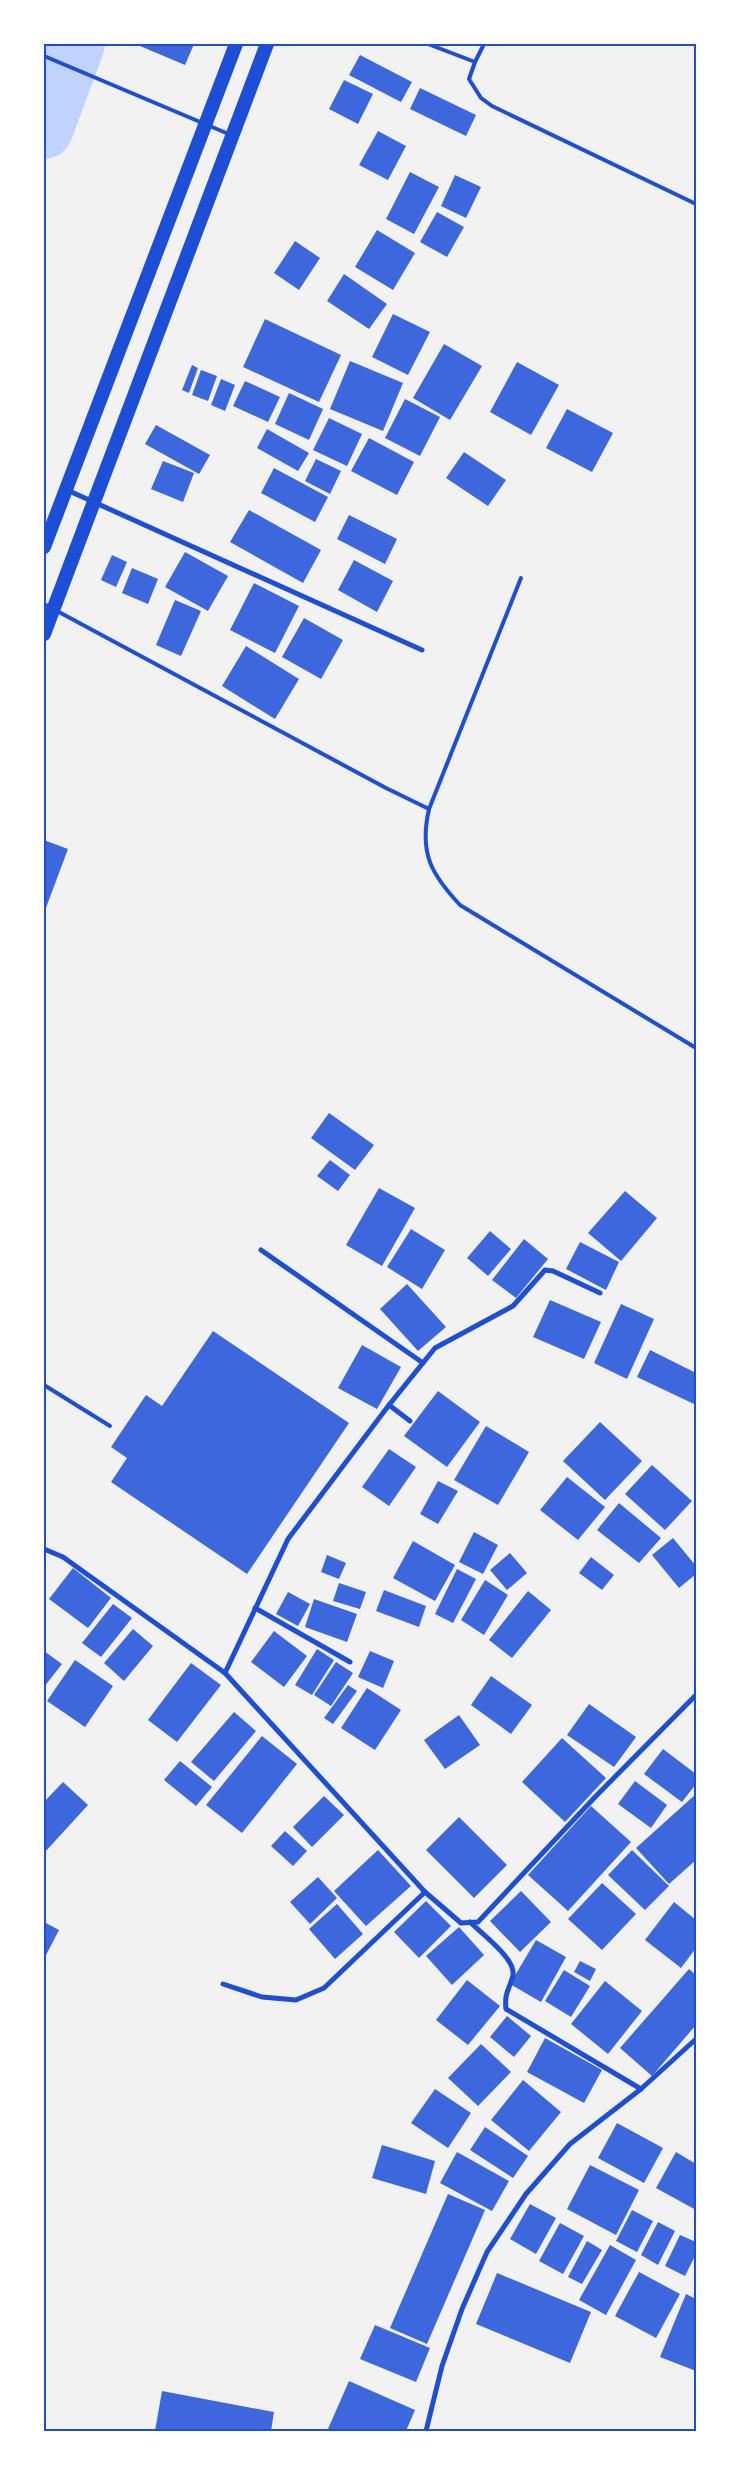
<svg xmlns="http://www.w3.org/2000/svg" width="740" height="2475" font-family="Arial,sans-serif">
<rect width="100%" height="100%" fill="#f2f2f2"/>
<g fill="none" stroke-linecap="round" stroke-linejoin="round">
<polyline stroke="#bfd3fe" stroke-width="58" points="44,130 76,44"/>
</g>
<g fill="#3d67dc">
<polygon points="141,44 194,44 185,65 140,46"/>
<polygon points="360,55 412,82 401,102 349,75"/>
<polygon points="344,80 373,94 358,124 329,109"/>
<polygon points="420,88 476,115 466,136 410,109"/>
<polygon points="378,131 406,146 388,180 359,165"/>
<polygon points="410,172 439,187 414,234 386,219"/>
<polygon points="455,175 481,187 466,218 441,206"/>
<polygon points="437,212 464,227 447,257 420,242"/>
<polygon points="377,230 415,253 393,290 355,267"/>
<polygon points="295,241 320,258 299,290 274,273"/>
<polygon points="344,274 387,304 369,329 327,301"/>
<polygon points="393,314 430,332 408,375 372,357"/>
<polygon points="265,319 341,355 319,402 243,367"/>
<polygon points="444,344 482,366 450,420 413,398"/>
<polygon points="350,361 403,383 383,431 330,409"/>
<polygon points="517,362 559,385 531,435 490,412"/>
<polygon points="192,365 198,368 189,393 182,390"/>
<polygon points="201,370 217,376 208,401 192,395"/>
<polygon points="221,379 235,385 225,411 211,405"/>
<polygon points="245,381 280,397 268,422 233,406"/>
<polygon points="289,393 323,409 309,440 275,424"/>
<polygon points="405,399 440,417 420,456 385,438"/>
<polygon points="567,409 613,433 592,472 546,448"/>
<polygon points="329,418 362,434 347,466 313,450"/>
<polygon points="156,425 210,455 199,474 145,444"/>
<polygon points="267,429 309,453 298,471 257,448"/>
<polygon points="369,438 414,462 397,495 351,471"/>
<polygon points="464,452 506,480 488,506 446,478"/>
<polygon points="316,459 341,471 330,494 305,481"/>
<polygon points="163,461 194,473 183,502 151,489"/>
<polygon points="274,468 328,497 315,522 261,493"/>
<polygon points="249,510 321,550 303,583 230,542"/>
<polygon points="349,515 397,539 385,564 337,539"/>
<polygon points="185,552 228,576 208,611 165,587"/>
<polygon points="112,555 127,562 116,587 101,580"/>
<polygon points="354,560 393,581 377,612 338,590"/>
<polygon points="132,568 158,579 148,604 122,593"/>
<polygon points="254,583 299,606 275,653 230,630"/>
<polygon points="175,600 201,611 181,656 156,645"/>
<polygon points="304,618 343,640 321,679 282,657"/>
<polygon points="246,646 299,679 275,719 222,686"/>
<polygon points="44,840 68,849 44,913"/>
<polygon points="329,1113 374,1145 355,1170 311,1138"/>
<polygon points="330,1160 350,1175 338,1191 317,1176"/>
<polygon points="379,1188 415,1208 382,1266 346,1245"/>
<polygon points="625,1191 657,1218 621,1261 588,1233"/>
<polygon points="411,1229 445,1250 422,1289 387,1267"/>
<polygon points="490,1231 511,1249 488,1276 467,1258"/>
<polygon points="524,1239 548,1259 516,1298 492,1280"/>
<polygon points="580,1242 619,1262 606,1290 566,1269"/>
<polygon points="407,1284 446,1327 418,1351 380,1309"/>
<polygon points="550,1300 601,1322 584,1359 533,1337"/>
<polygon points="621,1304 654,1319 627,1379 594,1363"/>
<polygon points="213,1331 349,1423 247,1574 111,1482 127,1458 111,1447 146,1395 162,1406"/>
<polygon points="362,1345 401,1367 377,1409 338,1388"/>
<polygon points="650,1350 696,1373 696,1399 694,1404 637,1377"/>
<polygon points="438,1391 480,1422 447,1467 404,1436"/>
<polygon points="600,1422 642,1461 605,1500 563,1461"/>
<polygon points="486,1426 529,1452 498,1505 454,1480"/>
<polygon points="389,1449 416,1467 389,1506 362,1487"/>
<polygon points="652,1465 692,1501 665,1530 625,1494"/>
<polygon points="567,1477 605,1507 578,1540 540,1510"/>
<polygon points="438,1481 458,1491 438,1524 420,1514"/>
<polygon points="619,1503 661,1538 639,1563 597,1530"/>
<polygon points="474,1532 498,1545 483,1574 459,1562"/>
<polygon points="673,1538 696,1566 696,1574 679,1588 652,1555"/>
<polygon points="413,1541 455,1565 435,1601 393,1578"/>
<polygon points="510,1553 527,1573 507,1590 490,1570"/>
<polygon points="327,1555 346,1563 339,1579 321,1572"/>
<polygon points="591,1557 614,1575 602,1590 579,1573"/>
<polygon points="73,1568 111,1598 88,1628 49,1599"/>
<polygon points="457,1569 476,1579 453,1623 435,1614"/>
<polygon points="485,1580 508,1595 484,1635 461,1620"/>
<polygon points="339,1583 366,1592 360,1609 333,1601"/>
<polygon points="384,1590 426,1606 419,1627 376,1611"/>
<polygon points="528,1591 551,1610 512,1658 489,1640"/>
<polygon points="288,1592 310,1604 298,1626 276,1614"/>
<polygon points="314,1599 357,1614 347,1642 305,1627"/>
<polygon points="113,1604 132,1618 101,1657 82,1643"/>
<polygon points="133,1629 153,1646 124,1681 104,1663"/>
<polygon points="274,1631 307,1656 284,1687 251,1662"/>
<polygon points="317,1649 334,1660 312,1695 295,1685"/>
<polygon points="44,1651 62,1664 44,1687"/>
<polygon points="370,1651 394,1661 383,1688 358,1677"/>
<polygon points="75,1660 113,1686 85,1727 47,1701"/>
<polygon points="336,1662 353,1673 331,1706 314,1695"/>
<polygon points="191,1663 221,1685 177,1742 148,1720"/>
<polygon points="491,1676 532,1705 511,1734 471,1705"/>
<polygon points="348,1685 357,1691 333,1724 324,1718"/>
<polygon points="367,1688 401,1710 375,1750 341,1728"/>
<polygon points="589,1704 636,1737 614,1767 567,1735"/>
<polygon points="234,1712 256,1731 214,1781 191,1762"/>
<polygon points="459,1715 480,1745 445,1769 424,1740"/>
<polygon points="262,1736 297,1764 242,1833 206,1805"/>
<polygon points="562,1738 606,1778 565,1822 522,1782"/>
<polygon points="663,1749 696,1774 696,1784 682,1802 644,1774"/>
<polygon points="180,1761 212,1787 196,1806 164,1780"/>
<polygon points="635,1781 667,1805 651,1828 618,1804"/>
<polygon points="63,1782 88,1805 45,1852 44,1802"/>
<polygon points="696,1794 696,1860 669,1884 636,1848"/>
<polygon points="324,1796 344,1815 312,1847 293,1827"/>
<polygon points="591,1806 631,1842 568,1911 528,1875"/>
<polygon points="459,1817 507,1865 474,1898 426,1850"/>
<polygon points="285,1831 307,1851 293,1866 271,1846"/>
<polygon points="378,1850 411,1886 366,1926 334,1891"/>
<polygon points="632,1850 669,1886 645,1910 608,1875"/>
<polygon points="318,1877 337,1898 310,1924 290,1902"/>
<polygon points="602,1883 636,1914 602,1950 568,1919"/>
<polygon points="521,1891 551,1922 520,1952 490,1921"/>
<polygon points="426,1901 451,1926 419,1958 394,1932"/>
<polygon points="674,1902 696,1920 696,1948 681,1968 645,1940"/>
<polygon points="337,1904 363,1934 335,1959 309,1929"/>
<polygon points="44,1922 59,1930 44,1959"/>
<polygon points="459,1927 484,1955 452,1985 426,1956"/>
<polygon points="536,1940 566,1957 541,2002 510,1984"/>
<polygon points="580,1961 596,1969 590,1981 574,1972"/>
<polygon points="689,1969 696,1975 696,2025 652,2076 620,2048"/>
<polygon points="564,1970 590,1986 571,2017 545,2001"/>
<polygon points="467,1980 500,2006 468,2045 436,2020"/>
<polygon points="605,1981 642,2011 608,2054 571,2024"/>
<polygon points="507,2016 531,2036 514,2057 490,2037"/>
<polygon points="545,2038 602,2070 584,2103 527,2072"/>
<polygon points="481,2044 511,2072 478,2106 448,2078"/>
<polygon points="523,2080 561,2112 529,2151 491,2120"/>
<polygon points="435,2089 471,2113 448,2148 411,2123"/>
<polygon points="617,2123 663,2148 644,2183 598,2158"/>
<polygon points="485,2127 528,2156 513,2178 470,2150"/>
<polygon points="382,2145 435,2161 426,2194 372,2178"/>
<polygon points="457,2152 509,2181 492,2211 440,2183"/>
<polygon points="676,2152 696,2164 696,2210 656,2188"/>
<polygon points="590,2165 639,2190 616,2235 567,2209"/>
<polygon points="448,2194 485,2210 427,2344 390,2328"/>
<polygon points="530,2204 556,2218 536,2254 510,2239"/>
<polygon points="632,2210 653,2221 637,2252 616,2241"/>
<polygon points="658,2222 675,2231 658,2265 641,2255"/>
<polygon points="560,2223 584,2236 563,2274 539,2261"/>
<polygon points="680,2235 696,2242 696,2254 685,2276 665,2266"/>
<polygon points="587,2241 602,2250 582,2284 568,2277"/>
<polygon points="610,2245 636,2260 606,2315 579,2300"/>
<polygon points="639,2272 680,2294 656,2338 615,2316"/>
<polygon points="497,2273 591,2312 570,2363 476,2324"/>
<polygon points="686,2294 696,2299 696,2371 660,2357"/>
<polygon points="375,2325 430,2348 416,2382 360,2359"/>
<polygon points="349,2381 415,2410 406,2431 333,2431 328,2429"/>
<polygon points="162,2391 274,2412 271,2431 155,2431"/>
</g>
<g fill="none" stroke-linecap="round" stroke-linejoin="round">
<g stroke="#1d4ed8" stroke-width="4">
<polyline points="428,44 475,62 484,44"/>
<polyline points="44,56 231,135"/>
<polyline points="475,62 469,79 481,98 492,106 696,204"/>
<path d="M521 578 429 809C419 853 431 874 460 905L696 1048"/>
<polyline points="44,604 386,788 429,809"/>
<polyline points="44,1385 110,1426"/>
</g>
<g stroke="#1d4ed8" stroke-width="5">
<polyline points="67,490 422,650"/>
<polyline points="261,1250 423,1363"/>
<polyline points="389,1405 410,1421"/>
<polyline points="44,1549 63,1557 225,1673 425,1892 461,1923 478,1922 596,1796 696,1695"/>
<polyline points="255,1608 350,1662"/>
<polyline points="225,1673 288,1539 389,1405 435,1348 513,1306 545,1270 553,1271 600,1293"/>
<path d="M470 1922C481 1933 516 1959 513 1975 510 1989 504 1992 506 2009L641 2089"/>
<polyline points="223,1984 262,1997 296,2000 324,1988 425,1892"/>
<polyline points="426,2431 442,2366 462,2309 487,2252 526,2194 570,2144 641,2089 696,2039"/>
</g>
<g stroke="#1d4ed8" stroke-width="14">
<polyline points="44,547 236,44"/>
<polyline points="44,634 267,44"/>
</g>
</g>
<rect width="740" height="2475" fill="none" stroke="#ffffff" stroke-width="90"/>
<rect x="45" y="45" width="650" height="2385" fill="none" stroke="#1d4ed8" stroke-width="2"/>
</svg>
